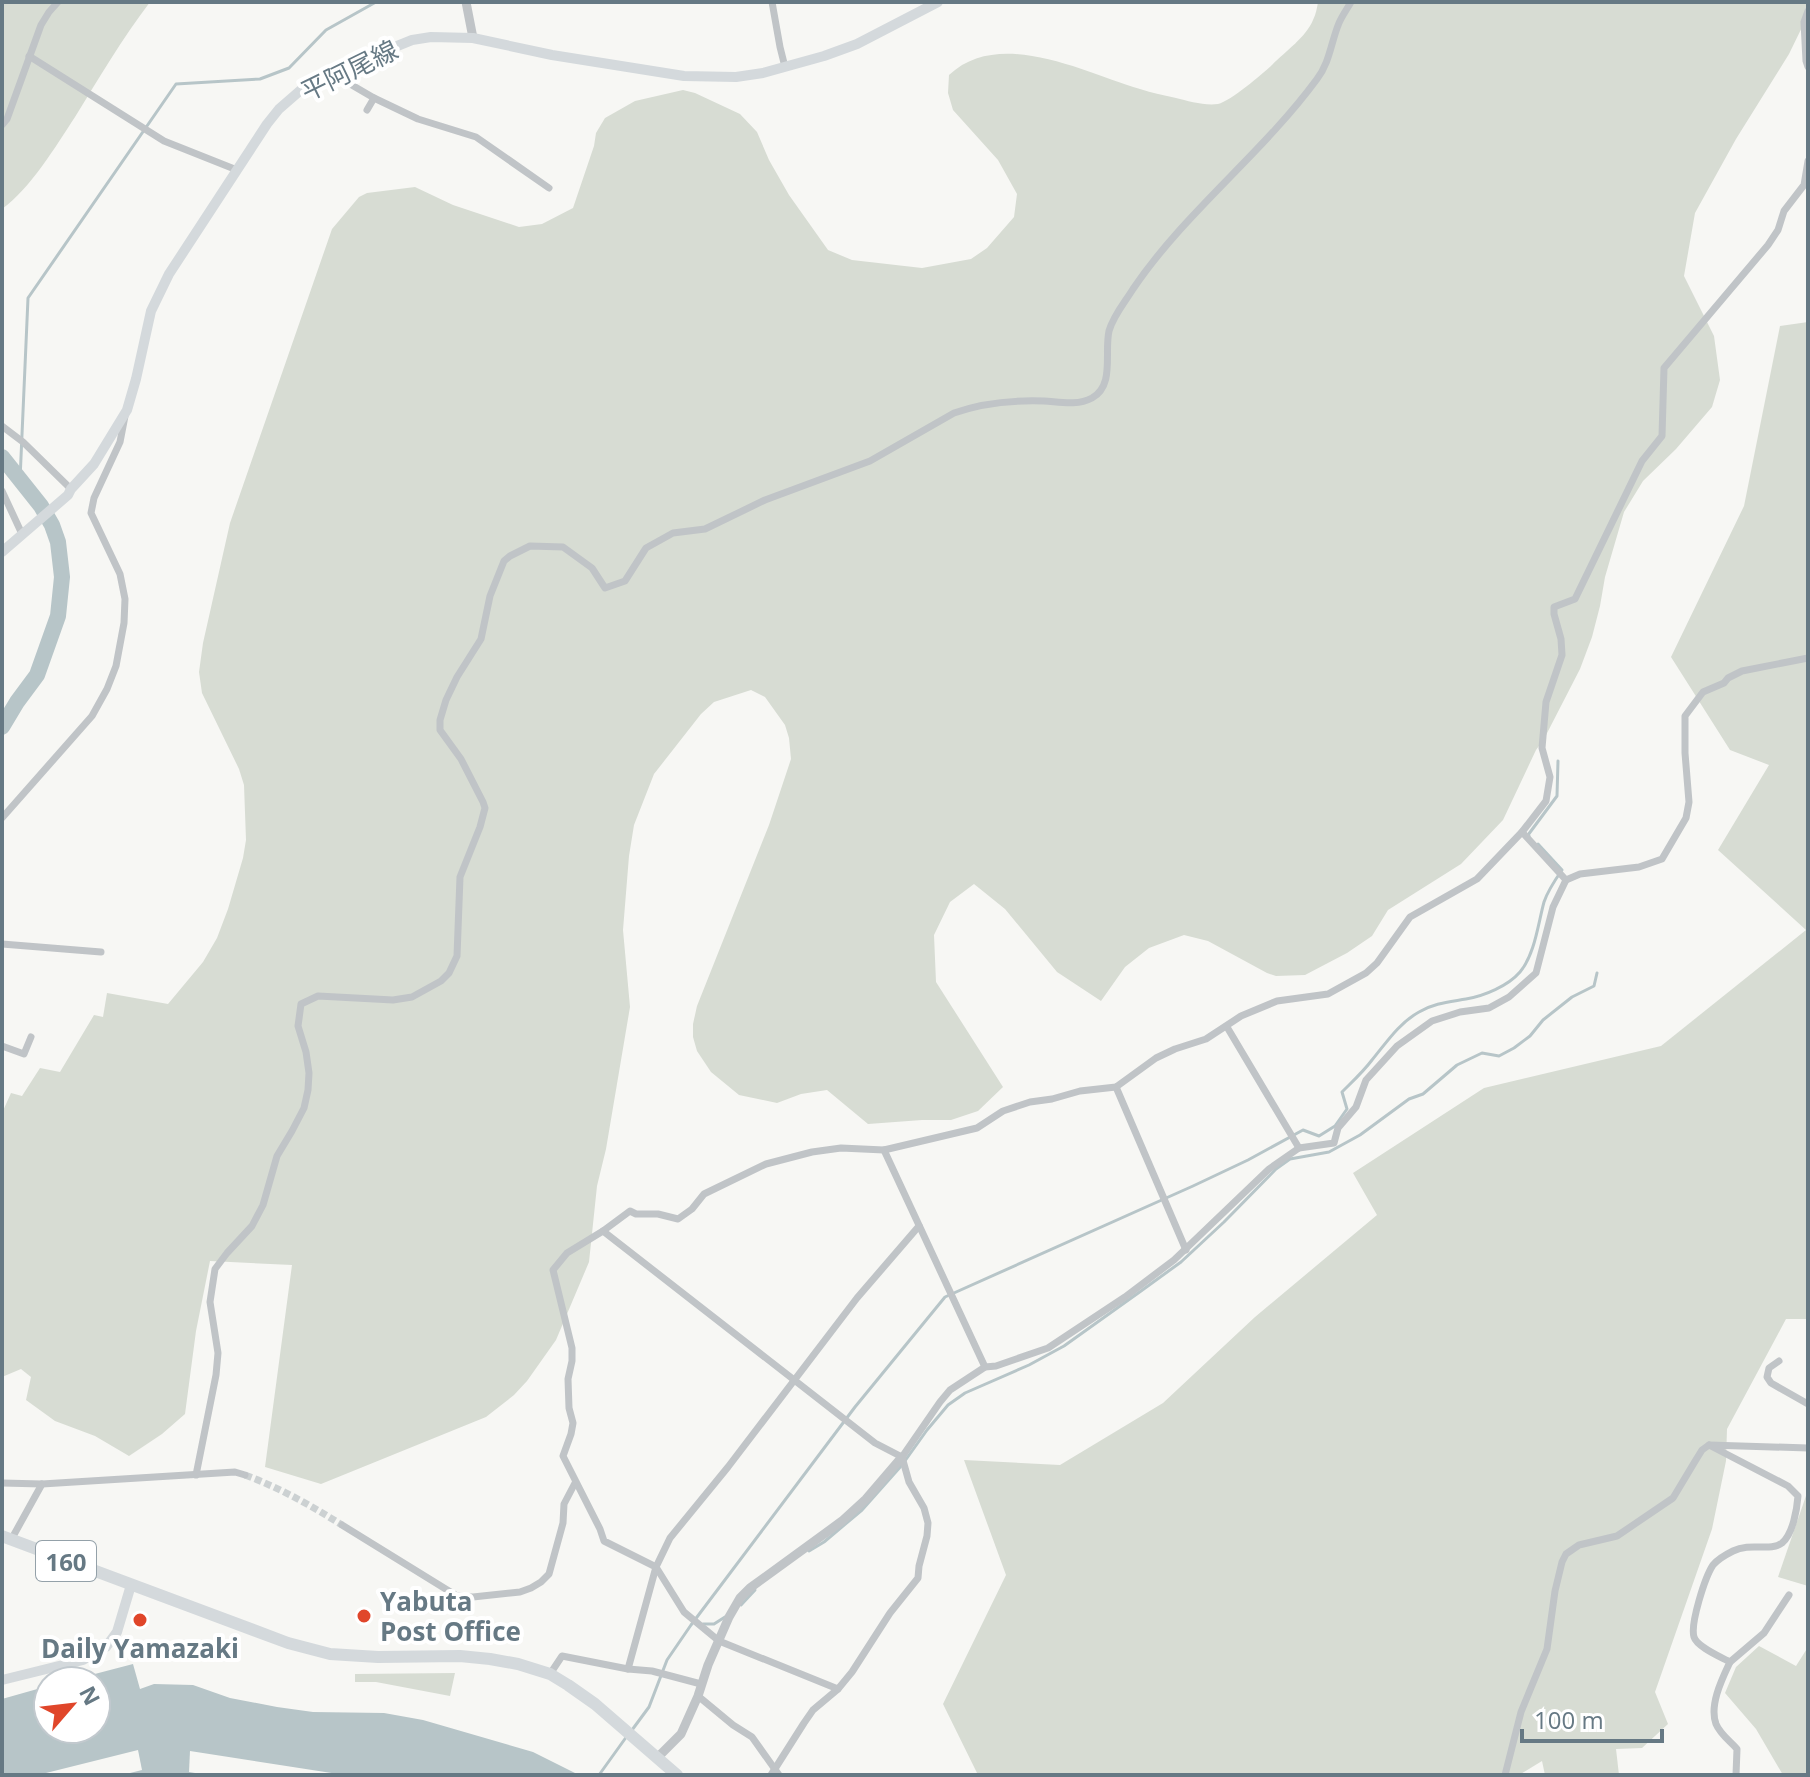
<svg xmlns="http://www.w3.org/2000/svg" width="1810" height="1777" font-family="'Open Sans','Noto Sans JP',sans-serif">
<rect width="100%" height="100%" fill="#f7f7f4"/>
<g fill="#d7dcd3">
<path d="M2 2H150C122 39 99 78 75 117 56 146 30 189 2 209Z"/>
<path d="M1318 2H1808V15L1789 54 1736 139 1695 213 1684 276 1714 336 1720 380 1712 407 1676 449 1643 481 1624 512 1605 577 1600 606 1592 637 1580 669 1544 739 1536 750 1503 820 1461 864 1388 910 1372 936 1347 953 1305 975 1276 976 1267 973 1208 941 1184 935 1149 948 1125 967 1101 1001 1057 972 1005 909 974 884 950 902 934 935 936 982 1003 1087 978 1111 951 1120H922L868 1124 827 1090 801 1094 777 1103 739 1095 711 1072 697 1051 693 1037V1024L697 1006 769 825 791 759 789 738 785 725 765 697 751 690 714 702 701 714 654 774 634 825 629 856 623 930 630 1007 606 1149 597 1186 589 1262 556 1340 527 1381 514 1395 486 1417 321 1484 265 1467 292 1265 210 1261 196 1331 185 1414 162 1434 129 1456 95 1436 55 1421 26 1400 31 1377 21 1369 2 1377V1113L11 1093 22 1096 40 1068 60 1072 94 1015 103 1017 107 993 168 1004 203 962 217 938 228 909 243 858 246 840 244 785 239 769 202 693 199 672 203 643 230 523 332 229 359 197 367 193 415 187 453 205 519 227 542 224 573 208 594 146 596 133 605 118 635 101 683 90 695 93 740 114 757 132 769 160 789 195 828 250 852 260 922 268 971 259 987 248 1014 217 1017 194 998 160 953 110 948 93 949 75C1000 27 1085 73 1140 89 1152 93 1164 95 1176 98 1188 101 1205 106 1218 104 1231 101 1262 74 1272 65 1286 51 1306 37 1313 20 1316 14 1317 8 1318 2Z"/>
<polygon points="1808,322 1808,1319 1786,1319 1727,1429 1726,1461 1712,1529 1655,1692 1668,1724 1642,1748 1616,1749 1619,1775 1545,1775 1542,1761 1519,1775 978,1775 943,1704 1006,1575 964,1460 1060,1465 1163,1403 1255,1317 1377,1215 1353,1173 1484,1088 1661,1046 1806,930 1718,850 1769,765 1730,750 1671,657 1744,506 1780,326"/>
<polygon points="1808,1490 1808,1586 1778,1577"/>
<polygon points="1759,1646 1796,1666 1808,1647 1808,1775 1783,1775 1756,1729 1725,1693 1736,1667"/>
<polygon points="455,1673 450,1696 376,1682 355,1682 355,1674"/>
</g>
<polygon fill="#b7c5c8" points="133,1664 140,1689 154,1684 193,1685 230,1698 277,1707 313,1712 384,1713 423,1720 533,1752 579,1775 2,1775 2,1699 48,1686 48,1729 96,1729 96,1681 68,1681"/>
<g fill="#f7f7f4">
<polygon points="138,1750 142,1770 122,1775 38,1775"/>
<polygon points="190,1751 338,1774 338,1775 207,1775 189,1772"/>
</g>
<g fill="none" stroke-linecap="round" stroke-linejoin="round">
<g stroke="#b7c5c8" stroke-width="3">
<polyline points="20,480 28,298 176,84 260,79 289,68 326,30 376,2"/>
<polyline points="1529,836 1528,835 1557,796 1558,761"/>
<polyline points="809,1551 824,1542 862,1510 902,1465 927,1430 948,1405 965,1393 1029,1365 1064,1346 1141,1291 1181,1262 1224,1222 1276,1169 1290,1159 1329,1152 1360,1135 1409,1099 1423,1094 1457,1065 1482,1053 1499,1056 1514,1048 1530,1036 1543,1020 1572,997 1594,986 1597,973"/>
<polyline points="741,1605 755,1590"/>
<polyline points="703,1624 714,1624 725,1617"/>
<path d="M632 1730 649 1707 667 1660 691 1625 855 1407 945 1297 1193 1186 1248 1160 1303 1130 1319 1136 1335 1126 1347 1109 1342 1092C1352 1082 1363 1072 1372 1060 1386 1043 1399 1023 1419 1012 1434 1003 1449 1002 1466 999 1484 996 1508 986 1520 972 1535 954 1538 924 1544 902 1548 890 1555 880 1562 870L1538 844"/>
<polyline points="599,1775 627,1736"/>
</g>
<polyline stroke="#b7c5c8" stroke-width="16" points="2,457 41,506 52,525 58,542 62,577 58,616 37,675 17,702 2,727"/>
<path stroke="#ccd1d2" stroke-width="7" stroke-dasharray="7 3.5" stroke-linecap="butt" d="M245 1475C280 1488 310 1505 342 1525"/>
<g stroke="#c0c4c7" stroke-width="7">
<polyline points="772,2 780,47 785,67"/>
<polyline points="1808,11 1804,22 1806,61 1808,67"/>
<polyline points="29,56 164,141 237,170"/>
<polyline points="333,74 374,98 418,119 476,137 549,188"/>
<polyline points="367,110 374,98"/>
<polyline points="2,125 7,119 41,25 49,12 58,2"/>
<polyline points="2,426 23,442 71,489"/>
<polyline points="2,491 22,534"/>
<polyline points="2,818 92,716 107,689 116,666 124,623 125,599 120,574 91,513 94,498 120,442 125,416"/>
<polyline points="1522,832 1566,880"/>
<polyline points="2,944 101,952"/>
<polyline points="1227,1027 1299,1148"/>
<polyline points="2,1046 24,1054 31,1037"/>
<polyline points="1116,1087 1186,1250"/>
<polyline points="884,1150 985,1367"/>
<polyline points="603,1231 875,1443 902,1457 909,1482 924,1508 928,1523 927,1536 919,1566 918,1578 890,1613 852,1672 838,1689 813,1710 804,1723 771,1775"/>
<polyline points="1779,1361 1769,1368 1767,1377 1771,1383 1808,1404"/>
<polyline points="902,1457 940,1402 950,1390 985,1367 996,1366 1048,1348 1125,1297 1174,1260 1269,1169 1299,1148 1334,1143 1338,1128 1356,1107 1366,1080 1397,1046 1432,1021 1460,1012 1489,1008 1509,997 1536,973 1553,907 1566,880 1580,874 1639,867 1662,859 1686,818 1689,802 1685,753 1685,716 1703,692 1724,683 1728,678 1742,671 1808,658"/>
<path d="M196 1475 216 1375 218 1353 210 1302 215 1269 227 1253 252 1226 263 1205 277 1156 292 1131 304 1108 308 1090 309 1073 306 1052 298 1026 301 1004 318 996 393 1000 412 997 441 981 449 973 457 956 460 877 480 827 485 808 483 802 461 759 440 730V720L446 700 457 677 481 639 490 596 504 561 510 556 530 546 563 547 592 568 605 588 625 581 646 548 673 533 705 529 765 500 870 461 954 413C982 403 1014 400 1044 401 1060 402 1077 406 1092 398 1115 385 1104 353 1109 331 1113 316 1125 302 1133 289 1185 212 1262 154 1317 79 1330 62 1331 42 1339 23 1342 16 1347 9 1351 2"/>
<polyline points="2,1483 42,1484 235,1472 245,1475"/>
<polyline points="342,1525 457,1596 473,1597 520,1592 531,1588 541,1582 549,1574 563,1523 564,1504 575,1483"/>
<polyline points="11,1540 42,1484"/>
<polyline points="1730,1662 1764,1633 1789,1595"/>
<polyline points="628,1669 656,1567 670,1538 728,1467 857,1298 919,1226"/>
<polyline points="550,1674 562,1656 628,1669 652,1671 701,1684"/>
<polyline points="838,1689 719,1641 684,1612 656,1567 604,1541 600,1529 563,1456 571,1434 573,1423 569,1408 568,1379 572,1361 572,1348 553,1270 567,1253 603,1231 630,1211 636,1214 658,1214 678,1219 692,1209 704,1194 766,1164 812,1152 841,1148 884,1150 977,1128 1003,1111 1030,1102 1052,1099 1080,1091 1116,1087 1156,1058 1175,1049 1206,1039 1241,1016 1277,1001 1328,994 1366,973 1377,963 1410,917 1477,879 1522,832 1546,801 1550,777 1542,748 1546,702 1562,655 1561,639 1554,614 1554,607 1575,599 1642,461 1662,436 1664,368 1768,245 1778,230 1784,211 1804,185 1808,161"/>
<polyline points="698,1696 733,1725 752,1737 779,1775"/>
<polyline points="1505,1775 1521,1712 1547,1649 1555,1591 1562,1562 1566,1554 1579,1545 1617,1536 1673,1498 1694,1463 1702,1450 1709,1445"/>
<path d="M1736 1775 1737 1749C1730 1741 1720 1734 1716 1724 1709 1705 1722 1679 1730 1662 1721 1657 1697 1647 1694 1637 1690 1624 1705 1577 1713 1565 1718 1559 1727 1554 1733 1551 1751 1542 1770 1552 1782 1543 1793 1534 1797 1509 1798 1496L1788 1486 1709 1445 1808 1448"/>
</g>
<g stroke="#c0c4c7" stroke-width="9">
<polyline points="466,2 473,38"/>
<polyline points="658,1757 681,1734 698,1696 708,1665 729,1617 740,1598 750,1588 842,1521 866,1499 902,1457"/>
</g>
<g stroke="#d4d9dc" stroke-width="10">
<polyline points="2,552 68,495 71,489 94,464 127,410 136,379 151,311 169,274 267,124 279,109 302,89 348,66 412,40 431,37 473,38 552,55 684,76 736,77 763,73 824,56 857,44 938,2"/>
<polyline points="2,1680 83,1660 106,1647 117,1632 131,1585"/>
</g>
<polyline stroke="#d4d9dc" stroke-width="12" points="2,1536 288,1643 330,1654 378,1657 460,1656 490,1659 518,1664 550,1674 568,1685 595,1704 677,1775"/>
</g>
<g fill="#e0462a" stroke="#fff" stroke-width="3">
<circle cx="364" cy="1616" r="8"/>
<circle cx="140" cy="1620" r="8"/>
</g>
<g text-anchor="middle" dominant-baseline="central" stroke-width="8" stroke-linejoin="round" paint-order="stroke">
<rect fill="#fff" stroke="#94a1a9" stroke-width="2" x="36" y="1541" width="60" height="40" rx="6"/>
<g font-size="24" font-weight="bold" fill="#667984">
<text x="66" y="1561">160</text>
</g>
<g font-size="26" fill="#667984" stroke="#fff">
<text transform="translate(349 70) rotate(-26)">平阿尾線</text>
</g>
<g font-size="26" font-weight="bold" fill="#667984" stroke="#fff" text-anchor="start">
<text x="380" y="1601">Yabuta<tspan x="380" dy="30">Post Office</tspan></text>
<text x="140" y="1648" text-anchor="middle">Daily Yamazaki</text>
</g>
</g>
<rect width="1810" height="1777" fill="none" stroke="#667984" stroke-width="8"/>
<g transform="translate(72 1705) rotate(62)"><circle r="38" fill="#ffffff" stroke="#c2c9ce" stroke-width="2"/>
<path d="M0-6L14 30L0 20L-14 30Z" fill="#e0462a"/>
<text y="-12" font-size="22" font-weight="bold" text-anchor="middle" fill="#667984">N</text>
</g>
<path d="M1522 1729v12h140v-12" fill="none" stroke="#667984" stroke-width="4"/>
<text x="1534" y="1729" font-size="24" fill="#667984" stroke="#ffffff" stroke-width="6" paint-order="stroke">100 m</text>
</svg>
